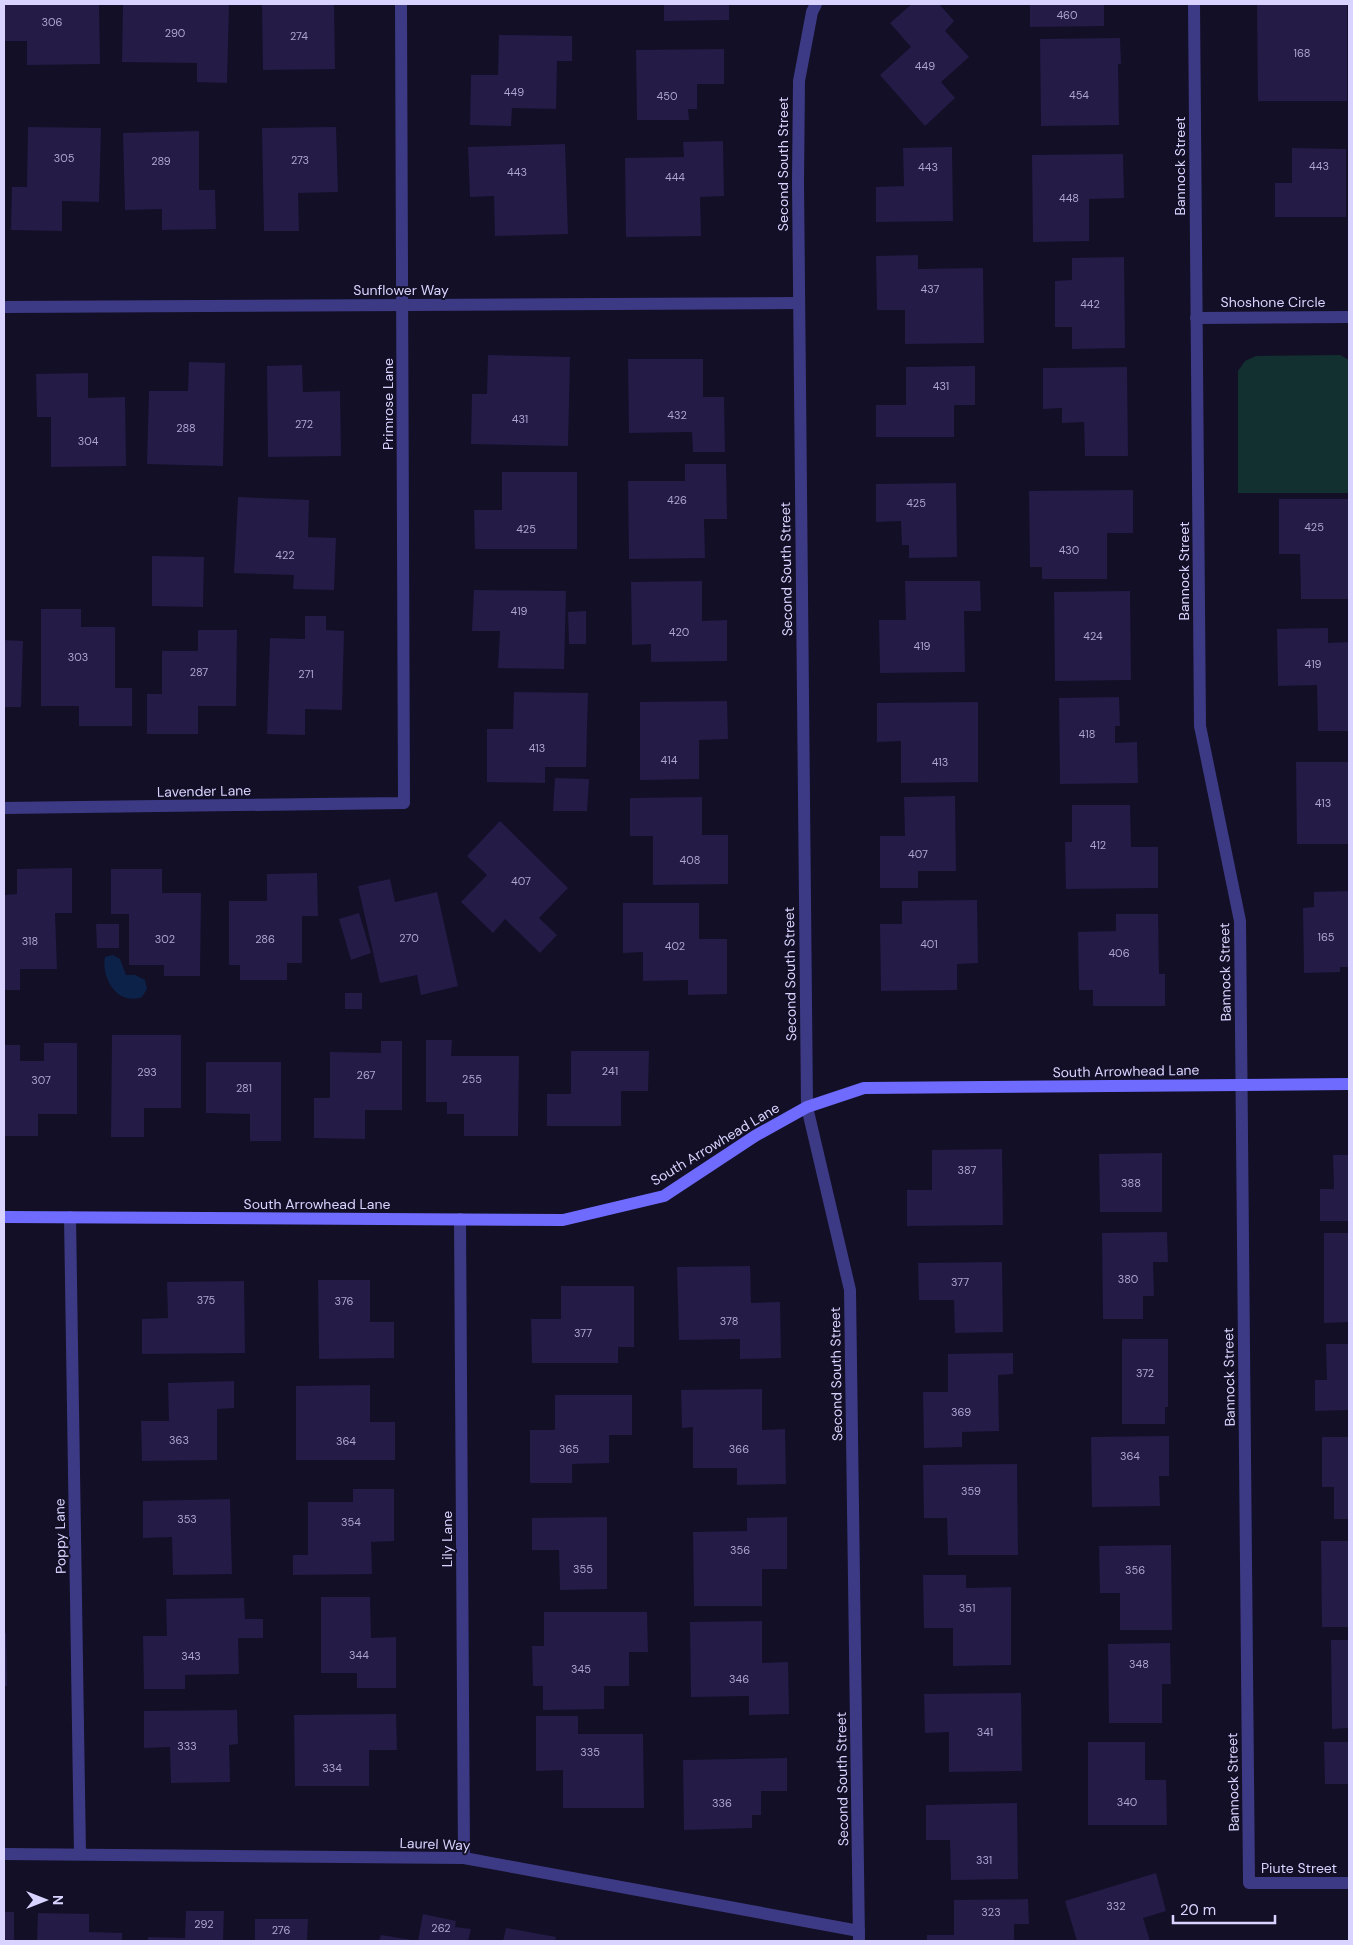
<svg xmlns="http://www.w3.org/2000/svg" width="1353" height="1945" font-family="'DM Sans',sans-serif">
<rect width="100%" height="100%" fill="#130f26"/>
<polygon fill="#12302f" points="1340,355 1349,360 1349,493 1238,493 1238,371 1245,361 1256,356"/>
<path fill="#0c2248" d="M113 955 120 959 126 975H135L145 980 147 989 142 997C118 1006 101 979 105 957Z"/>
<g fill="#241b47">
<polygon points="4,4 99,4 100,64 27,65 27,41 4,41"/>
<polygon points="123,4 229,4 227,83 197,82 197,63 122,62"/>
<polygon points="262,4 334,4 335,69 263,70"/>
<polygon points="664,4 729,4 729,20 664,21"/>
<polygon points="912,4 939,4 954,21 945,31 969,57 941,82 955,98 925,126 880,75 911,47 890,23"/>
<polygon points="1030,4 1104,4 1104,26 1030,27"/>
<polygon points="1257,5 1347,5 1347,101 1258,101"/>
<polygon points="499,35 572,36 572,61 557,61 556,109 512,108 511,126 470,125 471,75 498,75"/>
<polygon points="1120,38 1121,64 1118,64 1119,125 1041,126 1040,39"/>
<polygon points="724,49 724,84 697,84 697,109 688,109 689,120 637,120 636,50"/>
<polygon points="28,127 101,128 99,202 62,201 62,231 11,230 12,187 27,187"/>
<polygon points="336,127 338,192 298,193 299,231 264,231 262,128"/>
<polygon points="199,131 199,190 215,190 216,229 162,230 162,209 125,210 123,133"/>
<polygon points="723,141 724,196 700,197 701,236 626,237 625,158 684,157 683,142"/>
<polygon points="565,144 568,234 495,236 494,196 470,197 468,147"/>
<polygon points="952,147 953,221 876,222 876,187 904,186 903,148"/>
<polygon points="1292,148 1346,149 1346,217 1275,217 1275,183 1292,183"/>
<polygon points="1123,154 1124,198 1089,199 1089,241 1033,242 1032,155"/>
<polygon points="918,255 918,269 983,268 984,343 905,344 905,310 877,310 876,256"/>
<polygon points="1124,257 1125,348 1072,349 1072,327 1055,327 1055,281 1072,280 1072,258"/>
<polygon points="488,355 570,357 568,446 471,444 472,394 487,394"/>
<polygon points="628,359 703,359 703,397 724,397 725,452 693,452 692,432 629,433"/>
<polygon points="189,362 225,363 223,466 147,464 149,391 188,391"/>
<polygon points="302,365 303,392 340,391 341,456 268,457 267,366"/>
<polygon points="975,366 975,405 954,405 954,437 876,437 876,405 906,405 906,367"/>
<polygon points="1127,367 1128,456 1085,456 1084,422 1062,423 1062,408 1043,409 1043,368"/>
<polygon points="88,373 88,398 125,397 126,466 51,467 51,417 37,417 36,374"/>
<polygon points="685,464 726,464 727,519 704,519 705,558 629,559 628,481 685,481"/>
<polygon points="502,472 577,472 577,549 475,549 474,510 502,510"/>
<polygon points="956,483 957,557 909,558 909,545 902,545 901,521 876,522 876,484"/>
<polygon points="1133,490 1133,533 1107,533 1107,579 1042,579 1042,567 1030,567 1029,491"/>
<polygon points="238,497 309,500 308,537 336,538 334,590 293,589 294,575 234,573"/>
<polygon points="1279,499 1349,499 1349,599 1301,599 1300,554 1279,554"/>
<polygon points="152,556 204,557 203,607 152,606"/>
<polygon points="702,581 702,621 727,620 727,661 651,662 651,644 632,645 631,582"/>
<polygon points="905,581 980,581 981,611 964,611 965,672 880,673 879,620 906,620"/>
<polygon points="474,590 566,591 564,669 498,668 500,631 472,631"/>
<polygon points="1130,591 1131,680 1055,681 1054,592"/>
<polygon points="41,609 81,609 81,627 115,627 115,688 132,688 132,726 79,726 79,706 41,706"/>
<polygon points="586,611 586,644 569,644 568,612"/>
<polygon points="305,616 326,616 326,630 344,631 342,710 305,709 305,735 267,734 270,638 305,639"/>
<polygon points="1328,628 1328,643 1349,642 1349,731 1318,731 1317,685 1278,686 1277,629"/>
<polygon points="198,630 237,630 236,706 198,706 198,734 147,734 147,694 162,694 162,651 198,651"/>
<polygon points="4,640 23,641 21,707 4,707"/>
<polygon points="514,692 588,693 586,767 545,767 545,783 487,782 487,729 513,729"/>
<polygon points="1119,697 1120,726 1115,726 1115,743 1137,742 1138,783 1060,784 1059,698"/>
<polygon points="727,701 728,739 699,740 699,779 640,780 640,702"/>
<polygon points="978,702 978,782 901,783 901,741 877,742 877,703"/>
<polygon points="1296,762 1349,762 1349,844 1297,844"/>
<polygon points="555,778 589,779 587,811 553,811"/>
<polygon points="955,796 956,871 918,871 918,888 880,888 880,836 905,836 904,797"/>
<polygon points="702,797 702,835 728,835 728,884 653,885 653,836 630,836 630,798"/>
<polygon points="1072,805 1130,805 1131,847 1158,847 1158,888 1066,889 1065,842 1072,842"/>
<polygon points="500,821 568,888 539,918 557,935 540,953 505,919 493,933 461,902 487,875 467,856"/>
<polygon points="72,868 72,913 55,913 57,969 20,969 20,990 4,990 4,895 17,894 17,869"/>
<polygon points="111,869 162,869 162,893 201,893 200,976 164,976 164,965 129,965 129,914 111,914"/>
<polygon points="317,873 318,916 302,916 302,963 287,963 287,980 240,980 240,965 229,965 229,901 267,901 267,874"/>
<polygon points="390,879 395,902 437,892 458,986 421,995 417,975 380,983 358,886"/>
<polygon points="1349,891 1349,967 1340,967 1340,972 1304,973 1303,908 1314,907 1314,892"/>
<polygon points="977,900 978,963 957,964 957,990 881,991 880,924 902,924 902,901"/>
<polygon points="623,903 699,903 699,939 727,939 727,994 688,995 688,980 643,981 643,952 623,953"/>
<polygon points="359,913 371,953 351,960 339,919"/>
<polygon points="1116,914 1158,914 1159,974 1165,974 1165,1006 1093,1006 1093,990 1079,990 1078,932 1116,931"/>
<polygon points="96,924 119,924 119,948 97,948"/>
<rect x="345" y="993" width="17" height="16"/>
<polygon points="112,1035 181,1035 181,1108 144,1108 144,1137 111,1137"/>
<polygon points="426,1040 452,1040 451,1056 519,1056 518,1136 464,1136 464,1114 447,1114 447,1102 426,1102"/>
<polygon points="381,1041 402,1041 402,1110 365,1110 365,1139 314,1138 314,1098 330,1098 330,1052 381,1053"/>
<polygon points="44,1043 77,1043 77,1114 38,1114 38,1136 4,1136 4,1045 20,1045 20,1061 44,1061"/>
<polygon points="571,1051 649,1051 648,1091 621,1091 621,1126 547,1126 547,1094 571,1094"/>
<polygon points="206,1062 281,1062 281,1141 250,1141 250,1114 206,1113"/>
<polygon points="1002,1149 1003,1225 907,1226 907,1190 932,1190 932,1150"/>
<polygon points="1162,1153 1162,1212 1100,1212 1099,1154"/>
<polygon points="1333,1155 1349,1155 1349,1221 1320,1221 1320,1189 1334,1189"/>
<polygon points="1167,1232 1168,1262 1153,1262 1154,1296 1143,1296 1143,1319 1103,1319 1102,1233"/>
<polygon points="1324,1233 1349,1233 1349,1322 1324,1323"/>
<polygon points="1002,1262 1003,1332 955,1333 954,1300 919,1300 918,1263"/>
<polygon points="750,1266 751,1303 780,1302 781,1358 740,1359 740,1339 679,1340 677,1267"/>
<polygon points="318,1280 370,1280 370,1322 394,1322 394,1358 319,1359"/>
<polygon points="244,1281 245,1353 142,1354 142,1319 168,1318 167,1282"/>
<polygon points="561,1286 634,1286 634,1347 618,1347 618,1363 532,1363 531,1319 561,1319"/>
<polygon points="1122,1339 1168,1339 1168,1407 1165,1407 1165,1424 1122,1424"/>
<polygon points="1326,1344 1349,1344 1349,1410 1315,1411 1315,1380 1327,1380"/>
<polygon points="1013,1353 1013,1374 998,1375 999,1431 962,1432 962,1447 924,1448 923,1392 948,1392 948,1354"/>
<polygon points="234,1381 234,1408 217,1409 217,1460 142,1461 141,1421 169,1421 168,1383"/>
<polygon points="370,1385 370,1422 395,1422 395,1460 296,1460 296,1386"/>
<polygon points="762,1389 762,1430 785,1429 786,1484 737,1485 737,1468 693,1468 693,1427 682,1428 681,1390"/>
<polygon points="555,1395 632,1395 632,1435 609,1435 609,1463 572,1464 572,1483 530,1483 530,1430 555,1430"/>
<polygon points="1169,1436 1169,1476 1159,1476 1160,1506 1092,1507 1091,1437"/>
<polygon points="1322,1437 1349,1437 1349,1519 1334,1519 1334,1487 1322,1487"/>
<polygon points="1017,1464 1018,1555 948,1555 947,1518 924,1518 923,1465"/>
<polygon points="353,1489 394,1489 394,1541 371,1542 372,1574 293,1575 293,1555 308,1555 308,1502 353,1502"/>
<polygon points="230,1499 232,1574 173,1575 172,1537 143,1538 143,1501"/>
<polygon points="607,1517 607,1589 560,1590 559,1550 532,1550 532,1518"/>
<polygon points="787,1517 787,1569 762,1569 762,1606 694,1606 693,1532 747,1531 747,1518"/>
<polygon points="1321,1541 1349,1541 1349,1627 1322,1627"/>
<polygon points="1171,1545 1172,1630 1120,1630 1120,1593 1100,1593 1099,1546"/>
<polygon points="923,1575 966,1575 966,1588 1011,1587 1011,1665 953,1666 953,1628 924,1628"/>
<polygon points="321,1597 370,1597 371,1638 396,1637 396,1688 357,1688 357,1673 321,1673"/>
<polygon points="244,1598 245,1619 263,1619 263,1638 238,1638 239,1674 185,1675 185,1689 144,1689 143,1636 167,1636 166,1599"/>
<polygon points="544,1612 647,1612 648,1652 629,1652 629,1686 604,1686 604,1709 543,1710 543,1686 533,1686 532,1646 544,1646"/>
<polygon points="762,1621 762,1663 788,1662 789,1714 749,1715 749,1696 691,1697 690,1622"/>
<polygon points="4,1633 6,1633 7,1686 4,1686"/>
<polygon points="1331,1640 1349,1640 1349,1728 1332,1729"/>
<polygon points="1170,1643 1171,1684 1162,1684 1162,1723 1109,1723 1108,1644"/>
<polygon points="1021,1693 1022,1771 949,1772 949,1732 925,1733 924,1694"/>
<polygon points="237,1710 238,1744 229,1745 230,1782 171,1783 170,1747 144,1748 144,1711"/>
<polygon points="396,1714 397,1750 369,1750 369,1786 295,1786 294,1715"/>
<polygon points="536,1716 578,1716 578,1734 643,1734 644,1808 563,1808 563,1770 536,1771"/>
<polygon points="1088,1742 1145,1742 1145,1780 1166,1780 1167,1825 1088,1825"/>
<polygon points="1324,1742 1349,1742 1349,1784 1325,1784"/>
<polygon points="787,1758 787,1791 761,1791 761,1815 752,1815 752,1828 684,1830 683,1760"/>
<polygon points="1017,1803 1018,1879 951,1880 950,1840 926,1840 926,1805"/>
<polygon points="1156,1873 1166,1911 1143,1918 1150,1941 1077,1941 1065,1901"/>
<polygon points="1028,1899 1029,1924 1014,1924 1014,1941 927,1941 927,1935 954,1935 954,1900"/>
<polygon points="186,1911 224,1911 223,1941 148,1941 148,1937 185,1938"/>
<rect x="4" y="1912" width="10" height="29"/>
<polygon points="38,1913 89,1914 89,1932 122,1933 122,1941 37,1941"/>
<polygon points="423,1914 456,1921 455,1927 471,1929 468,1941 418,1941"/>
<polygon points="255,1919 308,1919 307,1941 255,1941"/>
<polygon points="506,1928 556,1937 555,1941 503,1941"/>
<polygon points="381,1935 412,1940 412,1941 379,1941"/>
</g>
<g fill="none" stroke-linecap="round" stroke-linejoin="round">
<g stroke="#3d3a85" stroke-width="12">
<polyline points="816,4 812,12 799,81 798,182 807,1107 850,1290 859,1941"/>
<polyline points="1194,4 1200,726 1240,921 1249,1883 1349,1883"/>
<polyline points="4,307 799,303"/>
<polyline points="1196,318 1349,317"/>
<polyline points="4,808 404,803 401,4"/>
<polyline points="70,1217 80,1854"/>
<polyline points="460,1219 464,1858"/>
<polyline points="4,1854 464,1858 859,1931"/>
</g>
<polyline stroke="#6f6bff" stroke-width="12" points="4,1217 563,1220 664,1196 755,1136 807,1107 864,1088 1349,1084"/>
</g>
<g text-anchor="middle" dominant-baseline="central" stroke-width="4" stroke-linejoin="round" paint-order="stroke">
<g font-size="11" fill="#aca6d1">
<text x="1067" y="15">460</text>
<text x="52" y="22">306</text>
<text x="175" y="33">290</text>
<text x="299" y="36">274</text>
<text x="1302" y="53">168</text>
<text x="925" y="66">449</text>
<text x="514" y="92">449</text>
<text x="1079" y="95">454</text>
<text x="667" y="96">450</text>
<text x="64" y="158">305</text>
<text x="300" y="160">273</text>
<text x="161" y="161">289</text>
<text x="1319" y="166">443</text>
<text x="928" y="167">443</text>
<text x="517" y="172">443</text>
<text x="675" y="177">444</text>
<text x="1069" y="198">448</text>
<text x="930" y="289">437</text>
<text x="1090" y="304">442</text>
<text x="941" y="386">431</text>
<text x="677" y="415">432</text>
<text x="520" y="419">431</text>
<text x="304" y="424">272</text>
<text x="186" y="428">288</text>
<text x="88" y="441">304</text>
<text x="677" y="500">426</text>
<text x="916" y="503">425</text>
<text x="1314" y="527">425</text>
<text x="526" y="529">425</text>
<text x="1069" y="550">430</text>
<text x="285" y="555">422</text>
<text x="519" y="611">419</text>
<text x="679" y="632">420</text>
<text x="1093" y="636">424</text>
<text x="922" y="646">419</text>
<text x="78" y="657">303</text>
<text x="1313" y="664">419</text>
<text x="199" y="672">287</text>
<text x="306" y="674">271</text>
<text x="1087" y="734">418</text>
<text x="537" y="748">413</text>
<text x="669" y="760">414</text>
<text x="940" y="762">413</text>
<text x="1323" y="803">413</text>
<text x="1098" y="845">412</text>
<text x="918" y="854">407</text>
<text x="690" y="860">408</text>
<text x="521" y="881">407</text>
<text x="1326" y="937">165</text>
<text x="409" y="938">270</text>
<text x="165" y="939">302</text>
<text x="265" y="939">286</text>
<text x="30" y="941">318</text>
<text x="929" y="944">401</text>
<text x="675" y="946">402</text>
<text x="1119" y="953">406</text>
<text x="610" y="1071">241</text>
<text x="147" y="1072">293</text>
<text x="366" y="1075">267</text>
<text x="472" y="1079">255</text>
<text x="41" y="1080">307</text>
<text x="244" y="1088">281</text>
<text x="967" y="1170">387</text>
<text x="1131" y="1183">388</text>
<text x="1128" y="1279">380</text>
<text x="960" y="1282">377</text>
<text x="206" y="1300">375</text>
<text x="344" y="1301">376</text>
<text x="729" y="1321">378</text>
<text x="583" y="1333">377</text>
<text x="1145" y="1373">372</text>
<text x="961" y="1412">369</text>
<text x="179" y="1440">363</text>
<text x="346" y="1441">364</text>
<text x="569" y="1449">365</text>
<text x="739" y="1449">366</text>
<text x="1130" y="1456">364</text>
<text x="971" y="1491">359</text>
<text x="187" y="1519">353</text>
<text x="351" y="1522">354</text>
<text x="740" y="1550">356</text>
<text x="583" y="1569">355</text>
<text x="1135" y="1570">356</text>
<text x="967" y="1608">351</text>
<text x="359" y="1655">344</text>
<text x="191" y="1656">343</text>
<text x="1139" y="1664">348</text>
<text x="581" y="1669">345</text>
<text x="739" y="1679">346</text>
<text x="985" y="1732">341</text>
<text x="187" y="1746">333</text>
<text x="590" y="1752">335</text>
<text x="332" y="1768">334</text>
<text x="1127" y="1802">340</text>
<text x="722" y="1803">336</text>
<text x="984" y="1860">331</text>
<text x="1116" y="1906">332</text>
<text x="991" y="1912">323</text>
<text x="204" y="1924">292</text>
<text x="441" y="1928">262</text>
<text x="281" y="1930">276</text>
</g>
<g font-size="14" fill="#d9d4ff" stroke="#130f26">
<text transform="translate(783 164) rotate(-90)">Second South Street</text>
<text transform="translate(1180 166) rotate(-90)">Bannock Street</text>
<text x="401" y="290">Sunflower Way</text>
<text x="1273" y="302">Shoshone Circle</text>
<text transform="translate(388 404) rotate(-90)">Primrose Lane</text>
<text transform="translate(786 569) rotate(-91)">Second South Street</text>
<text transform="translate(1184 571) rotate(-90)">Bannock Street</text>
<text transform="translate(204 791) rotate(-1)">Lavender Lane</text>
<text transform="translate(1225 972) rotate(-91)">Bannock Street</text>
<text transform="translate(790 974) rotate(-91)">Second South Street</text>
<text transform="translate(1126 1071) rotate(-1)">South Arrowhead Lane</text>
<text transform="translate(715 1144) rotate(-31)">South Arrowhead Lane</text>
<text x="317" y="1204">South Arrowhead Lane</text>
<text transform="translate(836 1374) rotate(-91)">Second South Street</text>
<text transform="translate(1229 1377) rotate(-91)">Bannock Street</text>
<text transform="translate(60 1536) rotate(-91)">Poppy Lane</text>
<text transform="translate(447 1539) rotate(-90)">Lily Lane</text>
<text transform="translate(842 1779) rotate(-91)">Second South Street</text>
<text transform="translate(1233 1782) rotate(-91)">Bannock Street</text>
<text transform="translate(435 1844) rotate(2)">Laurel Way</text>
<text x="1299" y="1868">Piute Street</text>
</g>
</g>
<rect width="1353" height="1945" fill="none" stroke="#d9d4ff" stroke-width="10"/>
<g transform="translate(45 1900) rotate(90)" stroke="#130f26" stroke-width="4" paint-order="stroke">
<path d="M0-4L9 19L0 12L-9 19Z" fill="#d9d4ff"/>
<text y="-8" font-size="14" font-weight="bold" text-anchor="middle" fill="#d9d4ff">N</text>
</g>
<path d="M1173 1915v8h102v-8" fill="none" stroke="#d9d4ff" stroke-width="2.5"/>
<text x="1180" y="1915" font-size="15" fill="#d9d4ff" stroke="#130f26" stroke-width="4" paint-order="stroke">20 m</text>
</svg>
